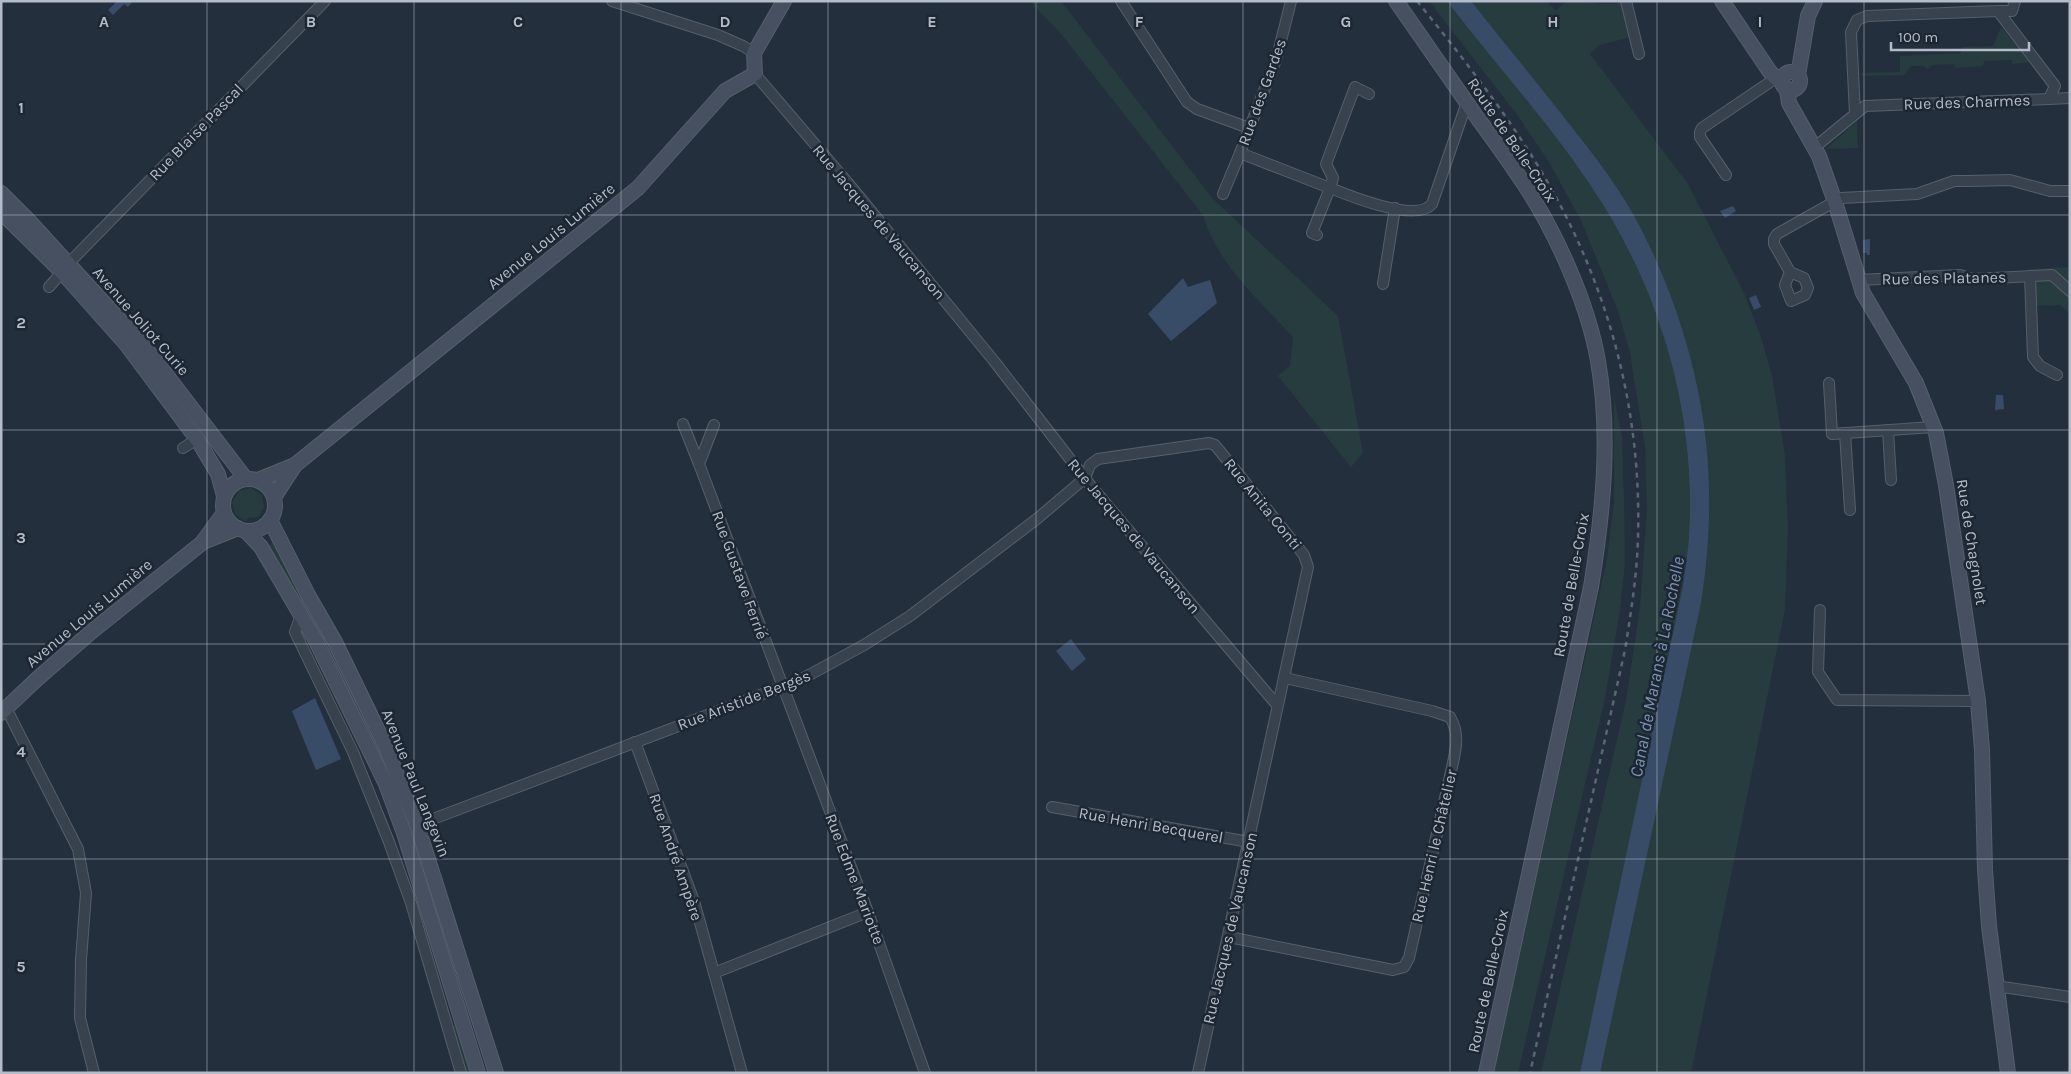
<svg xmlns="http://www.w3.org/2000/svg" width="2071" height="1074" font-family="Karla,sans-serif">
<rect width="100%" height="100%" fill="#242f3e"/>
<g fill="#263c3f">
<path d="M1030 1H1061L1212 198 1338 316 1363 453 1351 467 1278 376 1290 366 1293 337C1258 299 1218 265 1203 215L1062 35Z"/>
<path d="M1429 1H1547L1556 11C1559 8 1564 2 1569 1 1586 0 1603 7 1622 2L1631 37 1599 45 1590 54 1688 184 1744 293 1762 340 1772 376 1785 456 1788 528 1785 609 1691 1073H1541L1626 700 1640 608 1647 508 1645 447 1630 353 1618 311 1580 218 1547 159 1518 116Z"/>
<polygon points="2001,27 2030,62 2012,64 2012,60 1984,61 1983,66 1955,68 1955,64 1933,65 1928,69 1924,66 1911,66 1904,75 1862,76 1861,73 1900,72 1900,56 1961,53 1962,47 1993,46"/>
<polygon points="1857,121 1858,148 1826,149"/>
<polygon points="2070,267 2070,313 2060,305 2031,306 2029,269"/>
<polygon points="1614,398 1622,437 1624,502 1625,563 1620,610 1605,698 1518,1073 1493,1073 1607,559 1614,502"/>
<polygon points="251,488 262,495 264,507 259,517 248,518 245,521 235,514 232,502 239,491"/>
<polygon points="274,539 340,655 407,815 404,816 360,711 268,546 272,543 271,540"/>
<polygon points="454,1025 458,1025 474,1073 465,1073 452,1028"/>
</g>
<g fill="#394c67">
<polygon points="117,1 133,1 128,7 124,4 113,15 108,10"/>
<path d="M1447 1H1471C1500 38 1530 74 1559 111 1581 139 1605 168 1624 199 1643 229 1657 261 1670 294 1709 399 1718 492 1701 603L1600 1073H1580L1683 586C1685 569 1688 553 1689 537 1697 413 1660 288 1591 186 1548 121 1494 63 1447 1Z"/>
<polygon points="1733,206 1736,211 1725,218 1720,211"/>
<polygon points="1870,239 1870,255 1867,255 1867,253 1863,253 1863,240"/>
<polygon points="1183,278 1188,287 1210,280 1217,303 1171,341 1148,314"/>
<polygon points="1756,295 1761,307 1754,310 1749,298"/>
<polygon points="1996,395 2003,395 2004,409 1995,410"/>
<polygon points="1071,639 1086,659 1072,671 1056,651"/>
<polygon points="315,698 341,759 316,770 292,711"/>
</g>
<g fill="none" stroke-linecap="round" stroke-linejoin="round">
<defs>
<g id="street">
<polyline points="612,1 718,35 743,46 754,53"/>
<polyline points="1121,1 1187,102 1197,109 1249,128"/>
<polyline points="1291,1 1277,57 1240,153 1330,188 1312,233 1317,235"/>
<polyline points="1626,1 1639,54"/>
<polyline points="1998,11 2012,11 2015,1"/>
<polyline points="755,74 853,189 994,361 1091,486 1277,705"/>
<path d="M1369 94 1355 87 1326 164 1333 178 1330 188C1350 196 1416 223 1432 204L1467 102"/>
<polyline points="2049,99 2070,98"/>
<polyline points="1815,147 1865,106 2049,99 2055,86 1998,11 1867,16 1857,20 1851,32 1855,114"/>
<polyline points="1726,175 1700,137 1700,132 1702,128 1776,78"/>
<polyline points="1223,194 1240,153"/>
<polyline points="68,264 325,1"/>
<polyline points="1790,272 1804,278 1808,288 1805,295 1791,301 1785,285 1790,272 1774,244 1774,239 1777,234 1841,198 1917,194 1954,181 1969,181 2010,180 2050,191 2070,191"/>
<polyline points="2030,276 2033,357 2040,366 2057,375"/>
<polyline points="1859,280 1960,275 1972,279 2052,275 2070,291"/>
<polyline points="1383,284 1395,208"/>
<polyline points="49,287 62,272"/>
<polyline points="1829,383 1832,434 1933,427"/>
<polyline points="683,424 699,464"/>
<polyline points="714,425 699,464 868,912 925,1073"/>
<polyline points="1888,430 1891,480"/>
<polyline points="1845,433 1850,510"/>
<polyline points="183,448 197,439"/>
<polyline points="1085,478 1090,465 1098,459 1209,443 1215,445 1219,450 1304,555 1308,567 1198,1073"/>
<polyline points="1820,610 1818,672 1837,700 1978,701"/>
<polyline points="301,615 295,632 353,752 389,842 411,903 461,1073"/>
<polyline points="6,708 78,849 86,893 81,960 80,1018 94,1073"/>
<polyline points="635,742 694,901 714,973"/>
<polyline points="1052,807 1249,842"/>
<polyline points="417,825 800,680 864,645 910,616 1038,518 1085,478"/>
<path d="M1229 937 1393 970 1404 967 1409 958 1452 767C1456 749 1460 734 1450 717L1432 711 1285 678"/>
<polyline points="1996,986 2070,997"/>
<polyline points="742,1073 714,973 868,912"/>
</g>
<g id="secondary">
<path d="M1396 1C1422 38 1448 76 1474 113 1490 135 1507 158 1522 181 1555 230 1588 303 1598 361 1611 436 1603 513 1591 587L1486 1073"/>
<polyline points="1722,1 1770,72 1776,78 1782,80"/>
<circle cx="1791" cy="81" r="9"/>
<polyline points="1798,75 1808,16 1815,1"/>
<polyline points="1787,90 1789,103 1819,156 1835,202 1863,293 1916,383 1936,433 1946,485 1978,701 1982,750 1985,870 1989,926 2008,1073"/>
<polyline points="1,193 29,221 148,351 246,479"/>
<polyline points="1,212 62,272 126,344 197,439 218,474 224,496"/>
<circle cx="249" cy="505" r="26"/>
<polyline points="258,480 295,465"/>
<polyline points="274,497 295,465 638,188 725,91 755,74 754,53 784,1"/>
<polyline points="270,520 308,595 335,642 385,745 417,825 496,1073"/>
<polyline points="246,531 261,547 316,641 386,784 404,833 478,1073"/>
<polyline points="203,542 238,528"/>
<polyline points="1,713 37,679 91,632 202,543 224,513"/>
</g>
</defs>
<use href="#street" stroke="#565f6c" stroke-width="12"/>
<use href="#secondary" stroke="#565f6c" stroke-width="16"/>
<use href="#street" stroke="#38414e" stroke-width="10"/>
<use href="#secondary" stroke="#465061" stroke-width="14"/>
<path stroke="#5a6575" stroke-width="2.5" stroke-dasharray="5 5" stroke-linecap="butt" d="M1417 1C1455 48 1493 96 1526 147 1602 263 1642 398 1638 537 1637 575 1631 612 1625 650L1530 1073"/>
</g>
<path fill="none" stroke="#b4bcc9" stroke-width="1" stroke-opacity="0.55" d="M207 1V1073M414 1V1073M621 1V1073M828 1V1073M1036 1V1073M1243 1V1073M1450 1V1073M1657 1V1073M1864 1V1073M1 215H2070M1 430H2070M1 644H2070M1 859H2070"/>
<g text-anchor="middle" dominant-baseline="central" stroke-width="5" stroke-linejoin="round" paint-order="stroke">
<g font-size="16" fill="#b4bcc9" stroke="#1d2633">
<text transform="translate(1262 92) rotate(-70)">Rue des Gardes</text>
<text transform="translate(1967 102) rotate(-2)">Rue des Charmes</text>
<text transform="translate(196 132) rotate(-46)">Rue Blaise Pascal</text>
<text transform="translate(1512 140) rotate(56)">Route de Belle-Croix</text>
<text transform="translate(879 222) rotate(50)">Rue Jacques de Vaucanson</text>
<text transform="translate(551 236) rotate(-39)">Avenue Louis Lumière</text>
<text transform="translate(1944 278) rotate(-1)">Rue des Platanes</text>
<text transform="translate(141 321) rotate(49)">Avenue Joliot Curie</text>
<text transform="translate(1263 504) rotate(51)">Rue Anita Conti</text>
<text transform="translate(1134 536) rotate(50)">Rue Jacques de Vaucanson</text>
<text transform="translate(1972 542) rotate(81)">Rue de Chagnolet</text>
<text transform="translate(740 575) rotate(70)">Rue Gustave Ferrié</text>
<text transform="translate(1571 585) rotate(-80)">Route de Belle-Croix</text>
<text transform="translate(89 613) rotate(-40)">Avenue Louis Lumière</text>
<text transform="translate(744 700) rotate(-21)">Rue Aristide Bergès</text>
<text transform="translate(416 783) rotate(68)">Avenue Paul Langevin</text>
<text transform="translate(1151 825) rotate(10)">Rue Henri Becquerel</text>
<text transform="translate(1434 846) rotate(-77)">Rue Henri le Châtelier</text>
<text transform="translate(676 857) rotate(71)">Rue André Ampère</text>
<text transform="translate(855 879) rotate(69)">Rue Edme Mariotte</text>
<text transform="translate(1230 928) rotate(-77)">Rue Jacques de Vaucanson</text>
<text transform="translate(1488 981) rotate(-78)">Route de Belle-Croix</text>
</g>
<g font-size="18" font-style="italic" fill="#7c92b1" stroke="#1d2633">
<text transform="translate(1657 667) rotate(-79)">Canal de Marans à La Rochelle</text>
</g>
</g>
<g font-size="16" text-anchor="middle" font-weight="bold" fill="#b4bcc9" stroke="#1d2633" stroke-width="5" stroke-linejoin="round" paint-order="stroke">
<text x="104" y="27">A</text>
<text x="311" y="27">B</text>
<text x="518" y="27">C</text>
<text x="725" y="27">D</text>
<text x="932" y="27">E</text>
<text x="1139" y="27">F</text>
<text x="1346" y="27">G</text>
<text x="1553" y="27">H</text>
<text x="1760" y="27">I</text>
<text x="21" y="113">1</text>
<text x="21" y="328">2</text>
<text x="21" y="543">3</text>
<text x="21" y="757">4</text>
<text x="21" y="972">5</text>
</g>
<rect width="2071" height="1074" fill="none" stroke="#b4bcc9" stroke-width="5"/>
<path d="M1891 42v8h138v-8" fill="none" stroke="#b4bcc9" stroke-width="2.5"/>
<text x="1898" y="42" font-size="15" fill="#b4bcc9" stroke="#1d2633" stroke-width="4" paint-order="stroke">100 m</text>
</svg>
